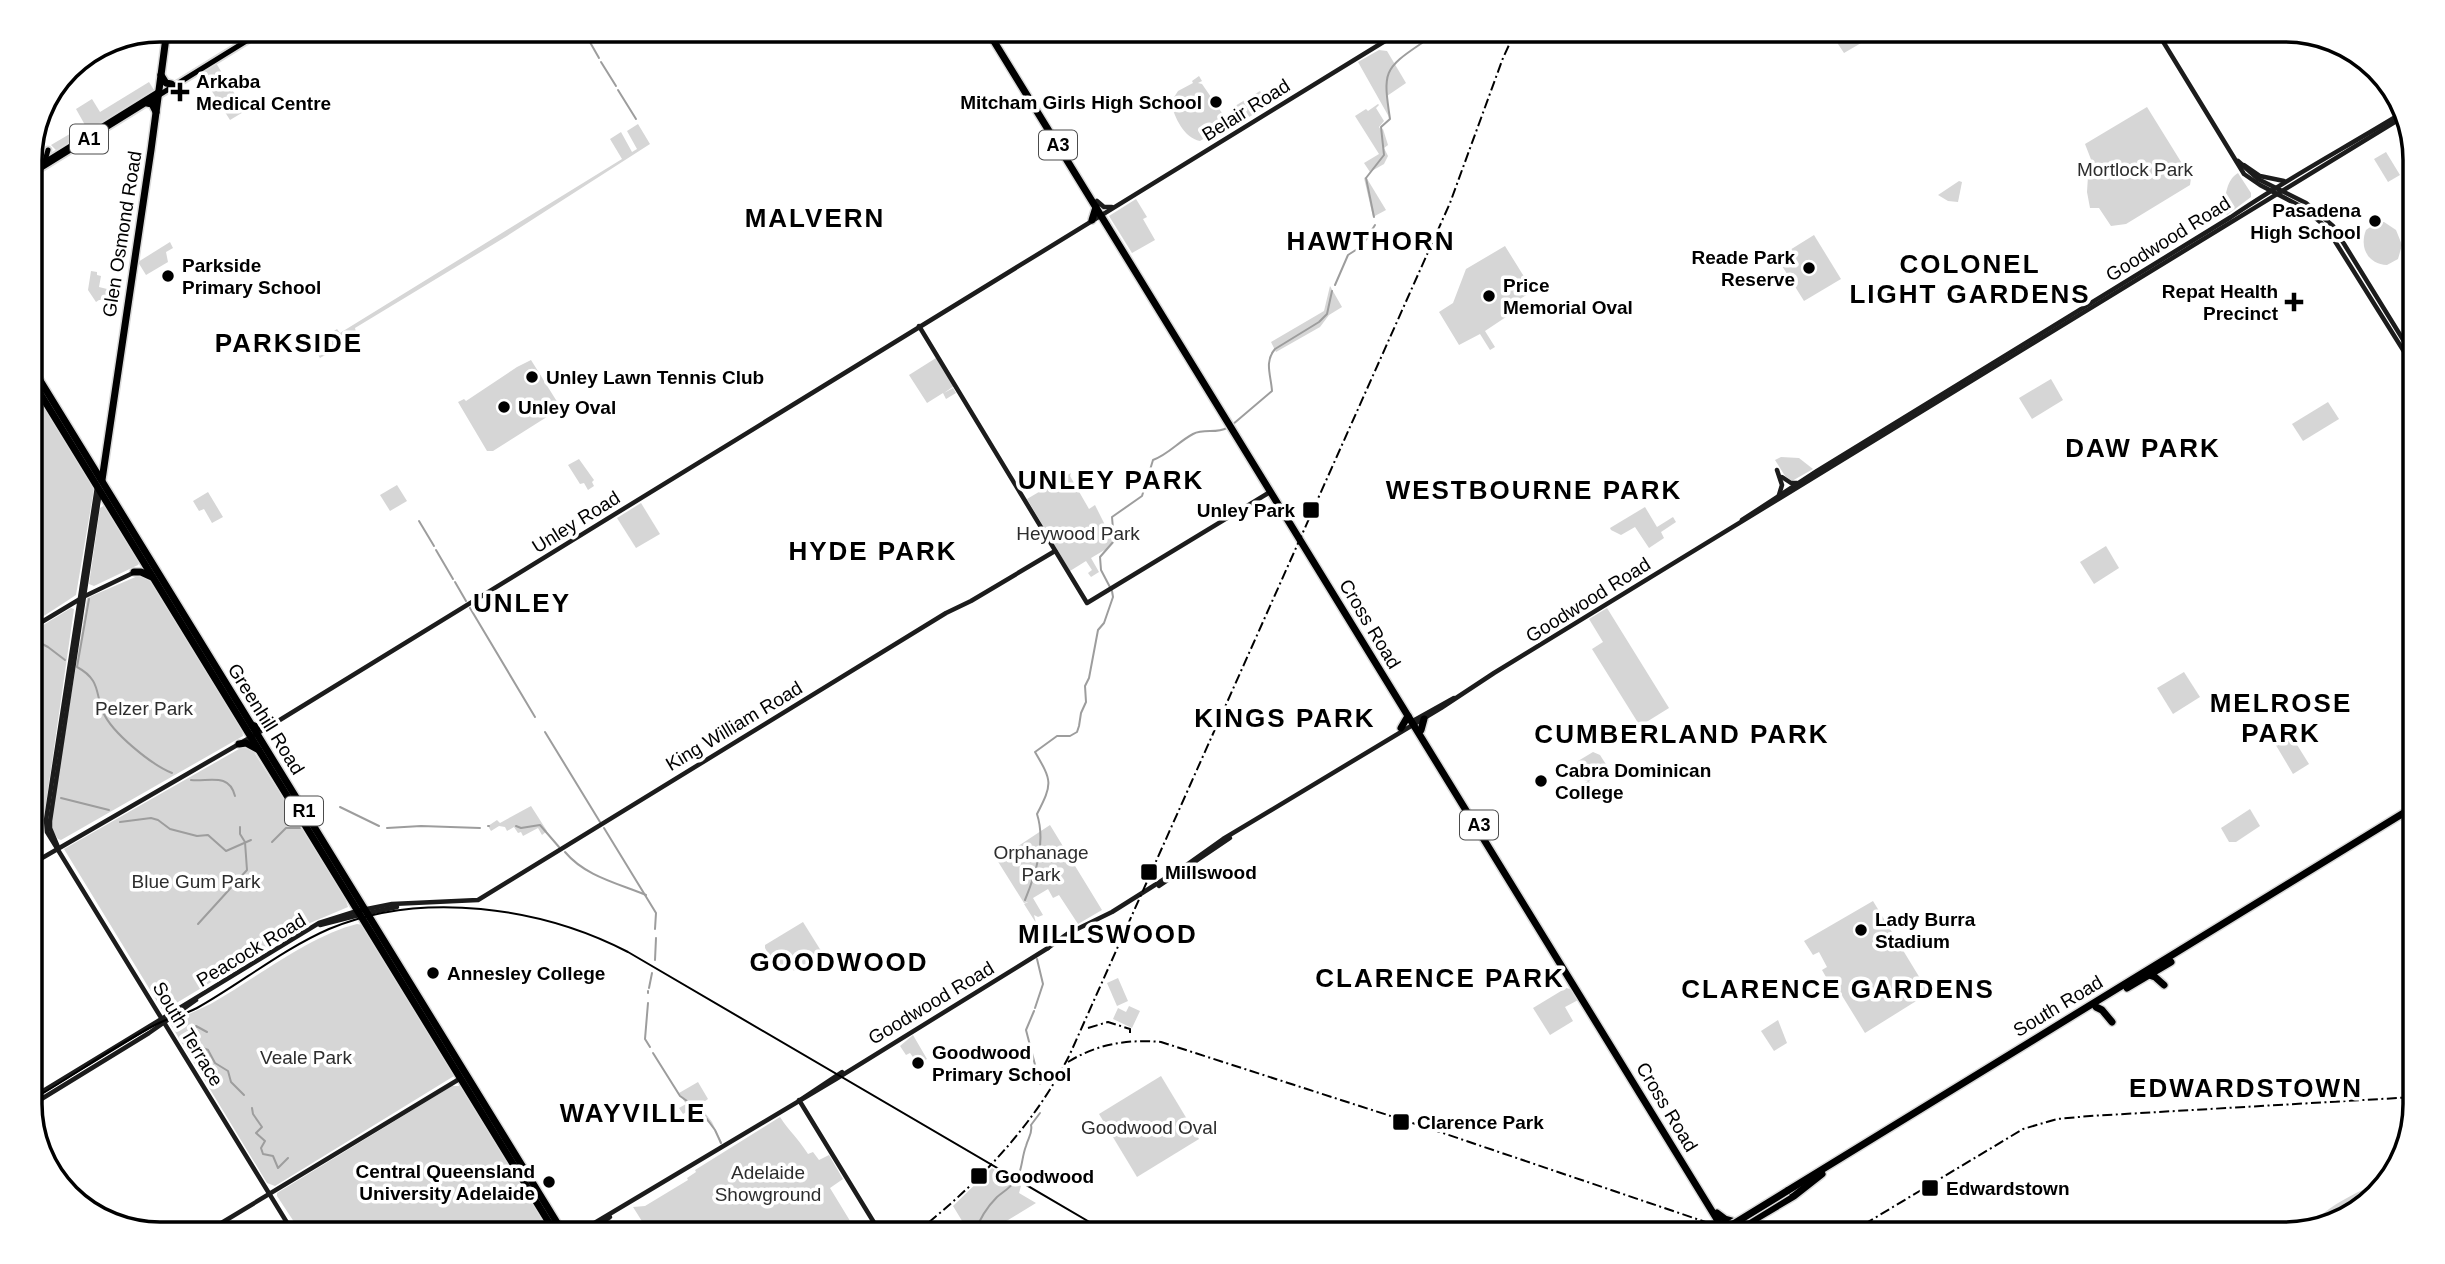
<svg xmlns="http://www.w3.org/2000/svg" width="2445" height="1264" font-family="Arial,sans-serif">
<rect width="100%" height="100%" fill="#fff"/>
<g fill="#d6d6d6">
<polygon points="1842,30 1862,30 1868,39 1844,53 1834,38 1843,33"/>
<polygon points="1379,50 1387,51 1406,83 1387,96 1389,117 1358,62"/>
<polygon points="216,63 245,111 230,120 208,85 208,77 204,71"/>
<path d="M1199 76 1202 81 1198 83 1202 84 1222 113 1219 129 1200 141C1184 138 1174 117 1171 102L1178 91 1193 83 1192 81Z"/>
<polygon points="149,82 154,90 58,152 51,145 85,125 76,109 92,99 100,112"/>
<polygon points="1260,91 1269,105 1239,123 1230,109"/>
<polygon points="1378,104 1379,105 1376,108 1384,121 1379,127 1381,130 1383,129 1388,145 1384,148 1388,156 1384,164 1370,172 1364,163 1379,154 1355,116 1366,109 1368,111"/>
<polygon points="2147,107 2191,178 2190,185 2126,224 2111,226 2099,208 2090,208 2087,192 2088,176 2093,175 2092,162 2085,144"/>
<polygon points="638,124 650,144 507,236 355,328 356,332 337,343 339,347 320,358 310,341 321,335 323,338 337,329 340,333 622,159 610,139 621,132 632,152 637,149 627,131"/>
<polygon points="2386,152 2400,175 2388,182 2374,159"/>
<path d="M2238 173 2251 193V197L2227 215 2223 209C2226 196 2226 180 2238 173Z"/>
<polygon points="1366,177 1386,210 1373,217 1364,178"/>
<polygon points="1959,181 1962,182 1958,202 1948,201 1938,195"/>
<polygon points="1136,199 1147,217 1143,219 1155,240 1132,253 1109,216"/>
<path d="M2384 222 2396 230 2402 245 2398 259 2387 265C2368 264 2359 248 2366 230L2376 223Z"/>
<polygon points="1814,235 1841,279 1804,301 1777,258"/>
<polygon points="170,242 173,248 166,252 168,262 146,275 138,262"/>
<polygon points="1505,246 1533,291 1515,302 1518,309 1485,331 1495,347 1490,350 1480,334 1459,345 1439,312 1453,303 1466,269"/>
<polygon points="91,271 97,272 97,275 101,276 99,287 107,289 105,300 99,300 96,302 88,290"/>
<polygon points="1330,286 1342,307 1329,315 1320,327 1276,352 1271,342 1324,311"/>
<polygon points="936,358 954,386 944,393 953,388 956,393 946,399 943,393 927,403 909,375"/>
<polygon points="531,360 561,408 493,451 487,451 458,402 464,399 466,401 517,367"/>
<polygon points="2051,379 2063,400 2032,419 2019,398"/>
<polygon points="30,382 94,489 76,595 30,625"/>
<polygon points="2328,402 2339,419 2303,441 2292,424"/>
<polygon points="1781,457 1799,458 1813,469 1792,481 1785,476 1775,460"/>
<polygon points="579,459 594,480 592,482 594,486 588,490 584,483 580,484 568,465"/>
<polygon points="1071,473 1070,476 1089,509 1095,505 1113,541 1108,548 1091,558 1099,572 1091,577 1088,573 1092,570 1086,561 1070,571 1027,499"/>
<polygon points="397,485 407,501 390,511 380,495"/>
<polygon points="208,492 223,517 212,523 204,509 199,511 193,501"/>
<polygon points="641,503 660,534 636,548 617,518"/>
<polygon points="105,505 140,562 138,565 94,586 89,584 100,508"/>
<polygon points="1645,507 1657,527 1673,517 1676,522 1661,532 1664,538 1649,548 1635,527 1621,535 1611,530 1610,528"/>
<polygon points="2106,546 2119,568 2094,584 2080,562"/>
<polygon points="140,575 149,578 242,729 243,736 61,840 58,839 51,829 51,820 87,598"/>
<polygon points="71,608 74,609 44,818 30,797 30,633"/>
<polygon points="1607,608 1669,708 1640,726 1592,649 1603,642 1589,619"/>
<polygon points="2184,672 2200,697 2173,714 2157,688"/>
<polygon points="2289,732 2309,764 2293,774 2274,742"/>
<polygon points="246,745 250,746 343,892 348,907 310,923 163,1011 64,849"/>
<polygon points="1593,752 1600,755 1607,766 1603,773 1589,781 1594,789 1588,793 1582,785 1588,781 1579,779 1574,771 1578,761"/>
<polygon points="531,806 547,831 542,835 538,828 523,836 521,832 518,833 514,827 507,831 505,827 499,826 491,831 488,826 497,820 500,823"/>
<polygon points="2250,809 2260,826 2236,842 2229,842 2221,828"/>
<polygon points="1050,825 1102,910 1078,924 1059,895 1053,898 1048,889 1033,898 1043,915 1038,917 1034,915 1036,923 1024,904 1028,902 1024,903 997,860"/>
<polygon points="1873,901 1929,993 1865,1033 1841,994 1837,996 1822,970 1827,967 1819,952 1813,955 1804,941"/>
<polygon points="803,922 823,954 794,971 790,965 779,972 765,948 765,945"/>
<path d="M357 924 363 925 453 1071 454 1076 275 1186 267 1183 171 1025C181 1016 202 1009 214 1002 256 978 311 935 357 924Z"/>
<polygon points="1118,978 1128,1001 1117,1006 1107,983"/>
<polygon points="1566,988 1574,990 1580,999 1565,1007 1573,1021 1550,1035 1533,1008"/>
<polygon points="1129,1006 1140,1011 1132,1028 1113,1019 1118,1008 1126,1012"/>
<polygon points="1778,1020 1787,1043 1774,1051 1761,1031"/>
<polygon points="913,1035 927,1059 918,1064 910,1053 906,1055 900,1046"/>
<polygon points="1161,1076 1199,1139 1137,1177 1099,1114"/>
<path d="M698 1082 708 1099 699 1105 712 1122 722 1143 720 1144C718 1135 713 1122 703 1120L695 1107 683 1114 679 1108 686 1104 679 1093Z"/>
<polygon points="452,1086 460,1086 551,1234 302,1234 277,1196 277,1193"/>
<path d="M780 1117C789 1131 798 1138 808 1154L813 1152 819 1160 829 1155 843 1179 830 1188 858 1234H650L633 1207 645 1206 688 1180 687 1178 696 1172 695 1170Z"/>
<polygon points="992,1168 1021,1186 1019,1193 1036,1203 985,1234 970,1234 953,1206"/>
<path d="M2384 1181 2350 1217 2315 1226V1222C2327 1206 2364 1188 2384 1181Z"/>
</g>
<g fill="none" stroke-linecap="round" stroke-linejoin="round">
<g stroke="#9d9d9d" stroke-width="2">
<polyline points="583,30 599,58"/>
<polyline points="601,62 616,86"/>
<polyline points="618,90 636,119"/>
<path d="M1374 217 1366 178 1384 155 1381 127 1390 119C1383 72 1383 69 1422 43L1421 34"/>
<polyline points="1335,285 1348,255 1362,246 1375,225"/>
<path d="M1232 425 1272 391C1271 375 1264 362 1275 349L1319 322 1327 314 1332 291"/>
<polyline points="419,521 434,546"/>
<polyline points="436,550 453,579"/>
<polyline points="455,582 466,601"/>
<path d="M89 599 77 667C101 680 95 693 103 712 112 733 152 765 172 773"/>
<polyline points="470,608 535,717"/>
<polyline points="31,638 48,647 65,660"/>
<polyline points="545,732 600,822"/>
<path d="M191 780C208 782 229 772 235 796"/>
<polyline points="61,798 109,810"/>
<polyline points="340,807 379,826"/>
<polyline points="120,822 151,818 158,820 170,829 197,836 208,835 226,851 251,840"/>
<polyline points="488,826 489,826"/>
<polyline points="516,826 521,828 540,825 559,847"/>
<polyline points="387,828 421,826 480,828"/>
<polyline points="604,828 656,913 655,929"/>
<polyline points="272,842 286,828 300,828"/>
<path d="M565 852C585 876 617 883 646 895"/>
<path d="M1025 900C1036 873 1046 842 1037 814 1053 783 1052 781 1035 752L1057 736H1070L1077 732 1079 726 1081 713 1086 702 1085 686 1089 678 1098 630 1104 623 1113 597 1112 591 1101 570 1100 557 1114 541 1112 517 1142 496 1153 460C1169 454 1178 442 1193 434 1204 428 1216 434 1227 428"/>
<polyline points="198,924 247,870 245,842 240,834 240,827"/>
<polyline points="655,960 656,938"/>
<polyline points="649,988 652,973"/>
<polyline points="648,993 648,991"/>
<polyline points="648,1003 645,1039 650,1047"/>
<polyline points="1035,1008 1043,984 1037,959"/>
<polyline points="1034,1011 1026,1030 1040,1084"/>
<polyline points="207,1032 196,1026 191,1040 198,1046 208,1050 215,1063 228,1071 231,1082 244,1095"/>
<polyline points="653,1053 680,1096 701,1111 715,1130 721,1143"/>
<polyline points="252,1108 253,1114 262,1127 256,1133 265,1141 261,1148 263,1154 273,1156 278,1168 288,1158"/>
<path d="M974 1234C979 1220 987 1207 997 1197 1003 1192 1010 1188 1014 1182 1023 1171 1021 1159 1026 1146 1028 1138 1033 1133 1031 1125L1040 1113"/>
</g>
<defs>
<g id="primary">
<polyline points="45,161 48,150"/>
<polyline points="30,171 159,91"/>
<polyline points="30,175 264,30"/>
</g>
<g id="highway">
<polyline points="987,30 1726,1234"/>
<polyline points="161,75 166,83 171,84"/>
<polyline points="147,103 152,104 156,112"/>
<polyline points="1092,220 1096,207"/>
<polyline points="30,364 564,1234"/>
<polyline points="30,377 556,1234"/>
<polyline points="102,480 151,150 167,30"/>
<polyline points="134,572 141,572 152,577"/>
<polyline points="252,725 260,728 270,726"/>
<polyline points="1401,728 1408,716"/>
<polyline points="1421,730 1424,719"/>
<polyline points="239,744 246,743 257,749"/>
<polyline points="2149,975 2155,977 2164,985"/>
<polyline points="2127,988 2171,962"/>
<polyline points="2096,1007 2102,1010 2112,1022"/>
<polyline points="1787,1191 2415,806"/>
<polyline points="1717,1213 1725,1219 1732,1221"/>
<polyline points="1730,1234 1794,1196 1822,1174"/>
</g>
</defs>
<use href="#primary" stroke="#dbdbdb" stroke-width="9"/>
<use href="#highway" stroke="#dbdbdb" stroke-width="10"/>
<g stroke="#1c1c1c" stroke-width="4.5">
<polyline points="2156,30 2244,174 2260,185 2304,208 2326,227 2415,369"/>
<polyline points="2238,161 2258,179 2306,203 2333,226 2415,359"/>
<polyline points="2244,165 2260,176 2284,181"/>
<polyline points="1097,201 1104,207 1112,207"/>
<polyline points="919,326 1087,603 1270,492"/>
<polyline points="1777,470 1782,485 1779,495"/>
<polyline points="1782,477 1791,483 1797,483"/>
<polyline points="97,487 46,820 47,832 294,1234"/>
<path d="M1742 520 1817 471 2231 217C2286 179 2345 148 2402 113"/>
<polyline points="30,629 85,596 133,573"/>
<polyline points="1411,722 1454,698"/>
<polyline points="58,847 50,828 50,821 100,491"/>
<polyline points="30,865 270,726 1403,30"/>
<polyline points="1159,886 1230,838"/>
<polyline points="368,913 397,907"/>
<polyline points="320,925 359,915"/>
<polyline points="1048,948 1067,934 1112,912 1185,866 1223,839 1441,708 1494,673 2403,117"/>
<polyline points="30,1099 319,923 357,911 392,904 478,900 946,613 971,601 1055,551"/>
<polyline points="799,1100 881,1234"/>
<polyline points="800,1100 842,1072"/>
<polyline points="30,1106 149,1033 196,1000"/>
<path d="M157 1233C170 1225 180 1225 193 1234"/>
<polyline points="198,1234 218,1225 461,1078"/>
<polyline points="576,1234 836,1079 1048,948"/>
<polyline points="583,1234 610,1217"/>
</g>
<use href="#primary" stroke="#000" stroke-width="5"/>
<use href="#highway" stroke="#000" stroke-width="7"/>
<path stroke="#000" stroke-width="2" d="M30 1101C73 1076 113 1047 157 1024 170 1017 184 1015 197 1008 240 984 283 949 329 929 422 890 541 907 628 952L1110 1234"/>
<g stroke="#000" stroke-width="2" stroke-dasharray="10 3.5 2 3.5" stroke-linecap="butt">
<polyline points="1088,1028 1108,1022 1130,1029 1130,1035"/>
<path d="M1068 1062C1097 1044 1127 1039 1161 1042L1431 1129 1741 1234"/>
<path d="M914 1234C977 1185 1034 1126 1070 1054L1450 203 1503 58 1516 30"/>
<polyline points="1848,1234 2023,1129 2057,1119 2090,1116 2415,1097"/>
</g>
<defs>
<polyline id="highway-bridge" points="1717,1234 1787,1191"/>
</defs>
<use href="#highway-bridge" stroke="#dbdbdb" stroke-width="10" stroke-linecap="butt"/>
<use href="#highway-bridge" stroke="#000" stroke-width="7"/>
</g>
<g fill="#000" stroke="#fff" stroke-width="2.5">
<path d="M176.5 81.5h7v7h7v7h-7v7h-7v-7h-7v-7h7z"/>
<circle cx="1216" cy="102" r="7"/>
<circle cx="2375" cy="221" r="7"/>
<circle cx="1809" cy="268" r="7"/>
<circle cx="168" cy="276" r="7"/>
<circle cx="1489" cy="296" r="7"/>
<path d="M2290.5 291.5h7v7h7v7h-7v7h-7v-7h-7v-7h7z"/>
<circle cx="532" cy="377" r="7"/>
<circle cx="504" cy="407" r="7"/>
<rect x="1302" y="501" width="18" height="18" rx="3.5"/>
<circle cx="1541" cy="781" r="7"/>
<rect x="1140" y="863" width="18" height="18" rx="3.5"/>
<circle cx="1861" cy="930" r="7"/>
<circle cx="433" cy="973" r="7"/>
<circle cx="918" cy="1063" r="7"/>
<rect x="1392" y="1113" width="18" height="18" rx="3.5"/>
<rect x="970" y="1167" width="18" height="18" rx="3.5"/>
<circle cx="549" cy="1182" r="7"/>
<rect x="1921" y="1179" width="18" height="18" rx="3.5"/>
</g>
<g text-anchor="middle" dominant-baseline="central" stroke-width="7" stroke-linejoin="round" paint-order="stroke">
<g fill="#fff" stroke="#4c4c4c" stroke-width="2">
<rect x="70" y="124.5" width="38" height="29" rx="5"/>
<rect x="1039" y="130.5" width="38" height="29" rx="5"/>
<rect x="285" y="796.5" width="38" height="29" rx="5"/>
<rect x="1460" y="810.5" width="38" height="29" rx="5"/>
</g>
<g font-size="18" font-weight="bold" fill="#000">
<text x="89" y="139">A1</text>
<text x="1058" y="145">A3</text>
<text x="304" y="811">R1</text>
<text x="1479" y="825">A3</text>
</g>
<g font-size="19" font-weight="bold" fill="#000" stroke="#fff" text-anchor="start">
<text x="196" y="81">Arkaba<tspan x="196" dy="22">Medical Centre</tspan></text>
<text x="1202" y="102" text-anchor="end">Mitcham Girls High School</text>
<text x="2361" y="210" text-anchor="end">Pasadena<tspan x="2361" dy="22">High School</tspan></text>
<text x="1795" y="257" text-anchor="end">Reade Park<tspan x="1795" dy="22">Reserve</tspan></text>
<text x="182" y="265">Parkside<tspan x="182" dy="22">Primary School</tspan></text>
<text x="1503" y="285">Price<tspan x="1503" dy="22">Memorial Oval</tspan></text>
<text x="2278" y="291" text-anchor="end">Repat Health<tspan x="2278" dy="22">Precinct</tspan></text>
<text x="546" y="377">Unley Lawn Tennis Club</text>
<text x="518" y="407">Unley Oval</text>
<text x="1295" y="510" text-anchor="end">Unley Park</text>
<text x="1555" y="770">Cabra Dominican<tspan x="1555" dy="22">College</tspan></text>
<text x="1165" y="872">Millswood</text>
<text x="1875" y="919">Lady Burra<tspan x="1875" dy="22">Stadium</tspan></text>
<text x="447" y="973">Annesley College</text>
<text x="932" y="1052">Goodwood<tspan x="932" dy="22">Primary School</tspan></text>
<text x="1417" y="1122">Clarence Park</text>
<text x="535" y="1171" text-anchor="end">Central Queensland<tspan x="535" dy="22">University Adelaide</tspan></text>
<text x="995" y="1176">Goodwood</text>
<text x="1946" y="1188">Edwardstown</text>
</g>
<g font-size="19" fill="#000" stroke="#fff">
<text transform="translate(1246 110) rotate(-32)">Belair Road</text>
<text transform="translate(122 234) rotate(-81)">Glen Osmond Road</text>
<text transform="translate(2168 239) rotate(-32)">Goodwood Road</text>
<text transform="translate(576 522) rotate(-32)">Unley Road</text>
<text transform="translate(1588 600) rotate(-32)">Goodwood Road</text>
<text transform="translate(1370 624) rotate(59)">Cross Road</text>
<text transform="translate(266 719) rotate(58)">Greenhill Road</text>
<text transform="translate(734 726) rotate(-31)">King William Road</text>
<text transform="translate(251 950) rotate(-31)">Peacock Road</text>
<text transform="translate(931 1003) rotate(-31)">Goodwood Road</text>
<text transform="translate(2058 1006) rotate(-31)">South Road</text>
<text transform="translate(188 1034) rotate(59)">South Terrace</text>
<text transform="translate(1667 1107) rotate(59)">Cross Road</text>
</g>
<g font-size="19" fill="#2d2d2d" stroke="#fff">
<text x="2135" y="169">Mortlock Park</text>
<text x="1078" y="533">Heywood Park</text>
<text x="144" y="708">Pelzer Park</text>
<text x="1041" y="852">Orphanage<tspan x="1041" dy="22">Park</tspan></text>
<text x="196" y="881">Blue Gum Park</text>
<text x="306" y="1057">Veale Park</text>
<text x="1149" y="1127">Goodwood Oval</text>
<text x="768" y="1172">Adelaide<tspan x="768" dy="22">Showground</tspan></text>
</g>
<g font-size="26" font-weight="bold" letter-spacing="2" fill="#000" stroke="#fff">
<text x="815" y="218">MALVERN</text>
<text x="1371" y="241">HAWTHORN</text>
<text x="1970" y="264">COLONEL<tspan x="1970" dy="30">LIGHT GARDENS</tspan></text>
<text x="289" y="343">PARKSIDE</text>
<text x="2143" y="448">DAW PARK</text>
<text x="1111" y="480">UNLEY PARK</text>
<text x="1534" y="490">WESTBOURNE PARK</text>
<text x="873" y="551">HYDE PARK</text>
<text x="522" y="603">UNLEY</text>
<text x="2281" y="703">MELROSE<tspan x="2281" dy="30">PARK</tspan></text>
<text x="1285" y="718">KINGS PARK</text>
<text x="1682" y="734">CUMBERLAND PARK</text>
<text x="1108" y="934">MILLSWOOD</text>
<text x="839" y="962">GOODWOOD</text>
<text x="1440" y="978">CLARENCE PARK</text>
<text x="1838" y="989">CLARENCE GARDENS</text>
<text x="2246" y="1088">EDWARDSTOWN</text>
<text x="633" y="1113">WAYVILLE</text>
</g>
</g>
<path d="M0 0H2445V1264H0ZM160 42H2285A118 118 0 0 1 2403 160V1104A118 118 0 0 1 2285 1222H160A118 118 0 0 1 42 1104V160A118 118 0 0 1 160 42Z" fill="#fff" fill-rule="evenodd"/>
<path fill="none" stroke="#000" stroke-width="3.5" d="M160 42H2285A118 118 0 0 1 2403 160V1104A118 118 0 0 1 2285 1222H160A118 118 0 0 1 42 1104V160A118 118 0 0 1 160 42Z"/>
</svg>
